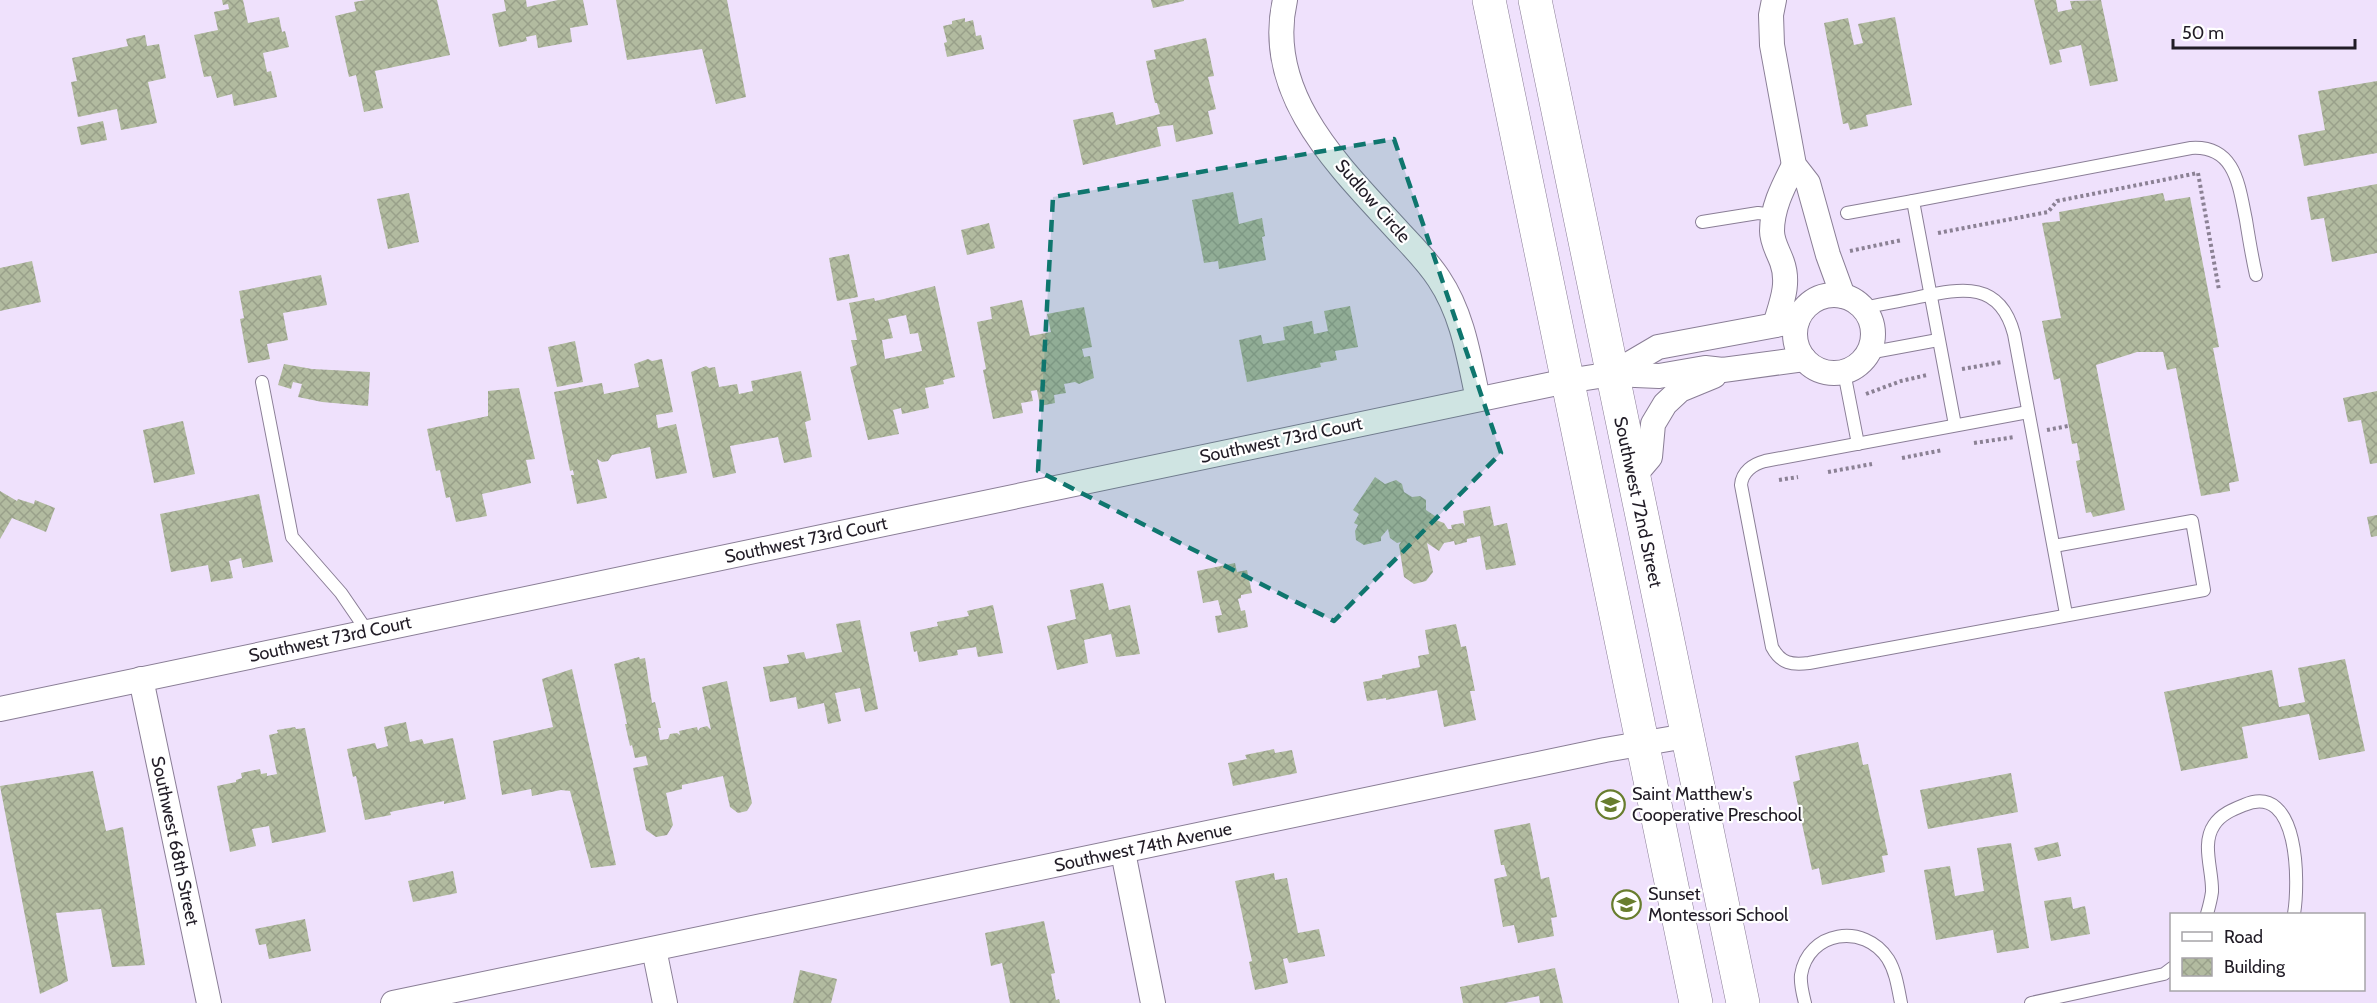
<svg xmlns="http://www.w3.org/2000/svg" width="2377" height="1003" font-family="Cabin,sans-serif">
<defs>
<pattern id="building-cross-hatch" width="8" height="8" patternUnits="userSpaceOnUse" patternTransform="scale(1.5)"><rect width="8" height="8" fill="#b2bba0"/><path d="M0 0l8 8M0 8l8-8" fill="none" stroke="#99a08a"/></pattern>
</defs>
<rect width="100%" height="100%" fill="#efe1fc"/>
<g fill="url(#building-cross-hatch)" fill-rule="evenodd">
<polygon points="222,0 243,0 248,23 279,17 282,32 285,31 289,47 263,53 267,72 271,71 277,97 234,106 232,94 217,98 211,76 204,77 194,35 218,30 214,12 229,9 228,4 223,5"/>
<polygon points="366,0 437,0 450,55 375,71 383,108 364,112 356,75 349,77 335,16 356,11 354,2"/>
<polygon points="504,0 526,0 527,7 558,0 583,0 588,25 570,28 572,42 538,48 536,35 526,37 527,41 499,47 492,14 506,11"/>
<polygon points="616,0 727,0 746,97 716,104 702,49 627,60"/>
<polygon points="1151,0 1184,0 1184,1 1153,8"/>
<polygon points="2034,0 2056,0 2058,12 2072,9 2070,1 2101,0 2118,81 2090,86 2081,45 2059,50 2062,62 2050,65"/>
<polygon points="1895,17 1912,105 1866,115 1868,126 1850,130 1848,123 1843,124 1824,23 1848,18 1854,45 1863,43 1858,24"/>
<polygon points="965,18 965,22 973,20 976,36 981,35 984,49 947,57 944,43 947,42 943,26 952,24 952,21"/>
<polygon points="145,35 147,46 159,44 166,78 148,82 157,123 121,130 117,109 78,117 71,82 77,81 72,58 128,46 126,39"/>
<polygon points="1206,38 1214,76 1208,77 1216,109 1208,111 1213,134 1176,142 1173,125 1157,127 1161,146 1083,165 1073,120 1113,112 1116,125 1160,114 1157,103 1155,103 1146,61 1156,59 1154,50"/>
<polygon points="2377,81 2377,153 2304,166 2298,135 2325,130 2318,91"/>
<polygon points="103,121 107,140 81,145 77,127"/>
<polygon points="2377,184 2377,253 2332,262 2324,218 2311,220 2307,197"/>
<polygon points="1233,192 1239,224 1262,218 1265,236 1262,237 1266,260 1219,269 1218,261 1204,263 1192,200"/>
<polygon points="409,193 419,242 388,249 377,199"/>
<polygon points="2163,193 2165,201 2190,197 2219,347 2213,348 2239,481 2229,483 2230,491 2201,496 2176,368 2167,370 2163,352 2137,352 2096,365 2125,510 2093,517 2091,512 2086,513 2076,461 2080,460 2077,443 2072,444 2060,378 2054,380 2042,321 2061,318 2042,223 2060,221 2059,212"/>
<polygon points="989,223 995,248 967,255 961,230"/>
<polygon points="849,254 858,297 837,301 829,258"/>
<polygon points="32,261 41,302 0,311 0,268"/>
<polygon points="321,275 327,305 283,313 288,340 267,344 270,359 248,363 240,319 244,318 239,291"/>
<path d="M935 286 955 377 943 380 944 384 925 388 929 408 902 414 901 408 893 410 899 434 868 440 850 367 857 365 851 340H857L849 303 874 298 875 301 884 299ZM906 315 910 334 918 333 922 351 885 359 882 340 893 338 888 319Z"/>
<polygon points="1022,300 1030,336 1051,332 1047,314 1084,307 1092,347 1082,349 1084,357 1090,356 1094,378 1079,384 1075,382 1064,384 1066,393 1054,395 1055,403 1040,406 1037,390 1031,391 1033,401 1021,403 1023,413 993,419 983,370 986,369 977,322 992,319 990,307"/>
<polygon points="1350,306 1358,347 1335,351 1337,360 1320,363 1321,367 1247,382 1239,340 1261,335 1263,344 1285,340 1283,327 1312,321 1314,334 1328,331 1324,311"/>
<polygon points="575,341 583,382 557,387 548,347"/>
<polygon points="648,359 652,361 662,359 673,412 656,415 658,428 676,424 687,473 656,479 650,447 612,455 608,461 602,462 597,459 607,498 577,504 571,475 574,475 573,470 570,471 554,392 602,383 604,394 639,387 634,364"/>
<polygon points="284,364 312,369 370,372 368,406 322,402 298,397 302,384 293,382 291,389 278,385"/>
<polygon points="706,366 709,368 715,367 719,387 737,384 739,394 753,391 751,381 801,371 811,420 805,422 812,457 784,463 778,437 730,446 736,473 713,478 691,372"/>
<polygon points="519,388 535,459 526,460 531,483 482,494 487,516 456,522 450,497 446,498 440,470 436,471 427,429 488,416 488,391"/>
<polygon points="2377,391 2377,463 2370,464 2361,420 2348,422 2343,398"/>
<polygon points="183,421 195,474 154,483 143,430"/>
<polygon points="1375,477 1385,484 1396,480 1402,484 1404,492 1412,497 1420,496 1426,500 1426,510 1438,518 1436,520 1444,523 1448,529 1452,529 1451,525 1463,523 1465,526 1463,511 1490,506 1494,526 1507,523 1516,565 1486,570 1480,536 1467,539 1467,542 1455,545 1454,541 1444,543 1439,551 1427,543 1433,572 1426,581 1414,584 1404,577 1399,545 1401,542 1397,543 1390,538 1388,529 1381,537 1381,541 1364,545 1356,540 1355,531 1358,525 1354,523 1359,514 1353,510"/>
<polygon points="0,491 17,501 18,499 34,504 35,500 55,508 46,532 12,518 0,539"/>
<polygon points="259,494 273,562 243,568 241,558 229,561 233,578 211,582 208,565 171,572 160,514"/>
<polygon points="2377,515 2377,536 2371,537 2367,517"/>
<polygon points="1235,563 1237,572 1247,570 1252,593 1241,595 1241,598 1238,599 1241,611 1245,610 1248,627 1218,633 1215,616 1222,615 1218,600 1203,603 1197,571"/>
<polygon points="1103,583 1109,610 1130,605 1140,654 1116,657 1111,634 1084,640 1088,663 1057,670 1047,626 1076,619 1070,590"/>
<polygon points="993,605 1003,653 978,657 976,647 957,650 958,655 919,662 917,651 914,652 910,632 938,626 937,622 969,616 967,611"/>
<polygon points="860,620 878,709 865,712 860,688 835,693 841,721 828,724 824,703 798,709 796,697 770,702 763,667 789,663 787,655 804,652 806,659 842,652 836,624"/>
<polygon points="1456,624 1461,647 1466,646 1475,691 1470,691 1476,720 1444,727 1437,690 1386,700 1386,698 1367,701 1363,682 1382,678 1382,675 1420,667 1418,656 1429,654 1425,630"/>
<polygon points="639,657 640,659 645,658 652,703 655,702 661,728 658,728 660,740 668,739 670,734 677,733 680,735 679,731 697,727 698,731 700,728 707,726 711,730 702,687 727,681 752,803 747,811 738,813 730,807 723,776 682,785 682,789 666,793 673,825 667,835 656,837 646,830 633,768 648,765 646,756 635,758 632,745 630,746 625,724 627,724 614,664"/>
<polygon points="2345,659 2365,751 2319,760 2309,714 2242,727 2248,758 2181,771 2164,692 2272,670 2279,707 2305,702 2298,668"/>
<polygon points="572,669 616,865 591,868 570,791 561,790 532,796 531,789 502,795 493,741 553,727 542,679"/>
<polygon points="406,722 410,742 422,739 424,744 453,738 466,799 444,804 444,801 390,812 391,815 365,820 356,776 353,777 347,749 375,743 377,749 388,746 384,727"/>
<polygon points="295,727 296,729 305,728 326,832 272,843 269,826 252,829 256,846 230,852 217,786 236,782 236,780 242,778 241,773 260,769 261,774 267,773 267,776 277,774 269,735 278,733 277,730"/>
<polygon points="1858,742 1863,765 1868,764 1888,855 1882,856 1885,872 1822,885 1819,868 1812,870 1793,782 1800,780 1795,756"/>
<polygon points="1274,749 1275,753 1292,750 1297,773 1233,786 1228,763 1247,759 1245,755"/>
<polygon points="93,771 106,831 123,827 145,965 112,967 101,909 56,913 68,981 40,994 0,786"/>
<polygon points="2011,773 2018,812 1928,829 1920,790"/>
<polygon points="1530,823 1541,879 1549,877 1557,917 1551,918 1554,936 1518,943 1514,925 1503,927 1494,879 1507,876 1504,865 1501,865 1494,830"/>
<polygon points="2058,842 2061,856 2038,861 2034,848"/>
<polygon points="2011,843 2029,948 1997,953 1993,930 1936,940 1924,870 1950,866 1955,896 1984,891 1977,848"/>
<polygon points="453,871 457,893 413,902 408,881"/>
<polygon points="1274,873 1275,880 1287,878 1298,933 1319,929 1325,956 1289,963 1287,958 1283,959 1288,983 1255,990 1249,962 1252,961 1235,881"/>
<polygon points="2071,897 2073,909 2085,906 2090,934 2051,941 2044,901"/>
<polygon points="305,919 311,951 269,959 266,944 259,945 255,929"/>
<polygon points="1044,921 1055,973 1051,974 1056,1000 1059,999 1060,1003 1010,1003 1002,963 991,966 985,933"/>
<polygon points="1555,968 1563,1003 1540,1003 1539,996 1505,1003 1463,1003 1460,987"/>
<polygon points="800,970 837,979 831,1003 793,1003"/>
</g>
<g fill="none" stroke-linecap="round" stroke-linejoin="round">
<defs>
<g id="service">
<polyline points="1847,213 1913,201"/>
<polyline points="1702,222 1758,213 1774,215"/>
<path d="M1863 308C1882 304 1901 301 1919 297 1963 288 2000 281 2014 334L2066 614"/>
<polyline points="1868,353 1938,340"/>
<polyline points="1844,372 1858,444"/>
<polyline points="262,382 292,537 341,593 367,631"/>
<path d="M2028 412 1765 461C1753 464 1742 472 1741 485L1772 647C1781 664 1792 665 1809 663L2204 590 2192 521 2054 546"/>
<path d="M1955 425 1913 201 2191 148C2236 145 2239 187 2246 220 2249 239 2252 257 2256 275"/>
<path d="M2207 914C2209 907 2211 899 2212 892 2213 871 2201 844 2214 825 2221 814 2234 809 2244 805 2300 781 2299 884 2294 914"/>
<path d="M1805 1003C1803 995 1800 984 1801 975 1808 931 1864 922 1888 959 1896 972 1898 988 1901 1003"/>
<polyline points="2031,1003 2164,974 2172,968"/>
</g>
<g id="minor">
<path d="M1285 0C1263 96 1342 169 1401 234 1414 248 1428 262 1439 279 1463 315 1469 358 1478 399"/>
<polyline points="1774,0 1771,15 1772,45 1794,165 1808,183 1828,255 1843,296"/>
<circle cx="1834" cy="334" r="39"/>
<path d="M1775 325C1781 304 1790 284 1782 262 1778 251 1772 242 1772 231 1772 207 1784 185 1794 165"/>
<polyline points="1612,374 1658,347 1797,321"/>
<polyline points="1633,477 1650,457 1653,424 1665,404 1680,390 1714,376"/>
<polyline points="141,679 209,1003"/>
<polyline points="0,709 1567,381 1612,374 1659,376 1705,368 1723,370 1804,359"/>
<polyline points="1123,852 1153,1003"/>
<polyline points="654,949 665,1003"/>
<polyline points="393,1003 1605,750 1686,736"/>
</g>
<g id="secondary">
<polyline points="1489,0 1696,1003"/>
<polyline points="1535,0 1743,1003"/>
</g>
</defs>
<use href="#service" stroke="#8a7e96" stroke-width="14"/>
<use href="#minor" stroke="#8a7e96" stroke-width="26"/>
<use href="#secondary" stroke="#8a7e96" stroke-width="34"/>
<g stroke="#8b8194" stroke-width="4" stroke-dasharray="3 3" stroke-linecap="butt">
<polyline points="1938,233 2048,212 2057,201 2198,173 2219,290"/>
<polyline points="1850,251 1902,240"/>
<polyline points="1962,369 2002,362"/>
<polyline points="1866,394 1901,381 1927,375"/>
<polyline points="2047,430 2068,426"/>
<polyline points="1974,443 2015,437"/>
<polyline points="1902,458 1943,450"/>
<polyline points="1828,472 1872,464"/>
<polyline points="1779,480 1798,477"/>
</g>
<use href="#service" stroke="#fff" stroke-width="12"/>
<use href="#minor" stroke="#fff" stroke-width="24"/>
<use href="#secondary" stroke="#fff" stroke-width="33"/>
</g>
<path fill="#0f766e" fill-opacity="0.2" stroke="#0f766e" stroke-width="4.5" stroke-dasharray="12 8" stroke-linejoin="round" d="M1394 139 1501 453 1334 621 1038 471 1053 197Z"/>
<defs>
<symbol id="school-ring" viewBox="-11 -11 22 22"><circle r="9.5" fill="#fff" stroke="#687d2e" stroke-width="1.5"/><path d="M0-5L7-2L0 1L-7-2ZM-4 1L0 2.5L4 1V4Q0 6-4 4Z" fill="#687d2e"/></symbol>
</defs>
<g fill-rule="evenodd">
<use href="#school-ring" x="1594" y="788" width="33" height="33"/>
<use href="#school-ring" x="1610" y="888" width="33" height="33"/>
</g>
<g text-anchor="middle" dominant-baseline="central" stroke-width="4.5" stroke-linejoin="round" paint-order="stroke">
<g font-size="18" fill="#211c26" stroke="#fff">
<text transform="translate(1373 201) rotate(49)">Sudlow Circle</text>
<text transform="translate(1281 440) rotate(-12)">Southwest 73rd Court</text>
<text transform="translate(1638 502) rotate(78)">Southwest 72nd Street</text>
<text transform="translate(806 540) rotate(-12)">Southwest 73rd Court</text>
<text transform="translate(330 639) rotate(-12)">Southwest 73rd Court</text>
<text transform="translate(175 841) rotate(78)">Southwest 68th Street</text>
<text transform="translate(1143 847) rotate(-12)">Southwest 74th Avenue</text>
</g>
<g font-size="18" fill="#211c26" stroke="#fff" text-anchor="start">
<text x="1632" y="794">Saint Matthew's<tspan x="1632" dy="21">Cooperative Preschool</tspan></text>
<text x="1648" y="894">Sunset<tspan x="1648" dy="21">Montessori School</tspan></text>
</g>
</g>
<rect x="2170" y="913" width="195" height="78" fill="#ffffff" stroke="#a6a4a8" stroke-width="1.5"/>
<rect x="2182" y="932" width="30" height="9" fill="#ffffff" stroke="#a6a4a8" stroke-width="1.5"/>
<text x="2224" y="943" font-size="18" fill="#211c26">Road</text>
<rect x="2182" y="958" width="30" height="18" fill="url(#building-cross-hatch)" stroke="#a6a4a8" stroke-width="1.5"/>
<text x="2224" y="973" font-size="18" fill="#211c26">Building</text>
<path d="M2173 39v9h182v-9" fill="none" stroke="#211c26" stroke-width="3"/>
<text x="2182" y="39" font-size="18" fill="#211c26" stroke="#ffffff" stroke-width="4.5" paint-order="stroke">50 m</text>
</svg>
